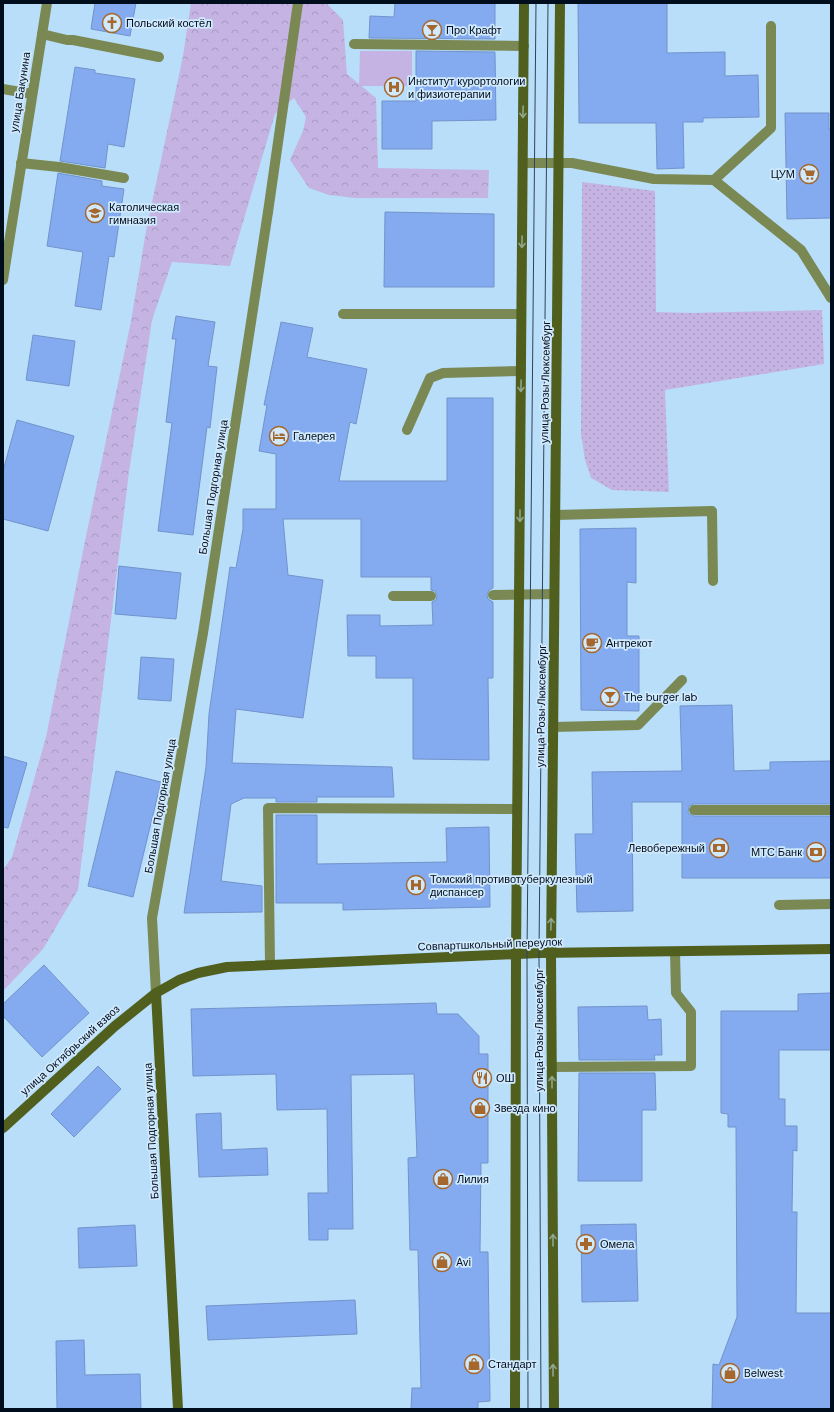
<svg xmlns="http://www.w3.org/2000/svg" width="834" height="1412" font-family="'DM Sans',sans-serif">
<defs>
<pattern id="forest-crowns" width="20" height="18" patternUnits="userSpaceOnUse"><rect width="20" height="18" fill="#c5b4e3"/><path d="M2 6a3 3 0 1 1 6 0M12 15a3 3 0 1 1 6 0" fill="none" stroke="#a79ac2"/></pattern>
<pattern id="park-dots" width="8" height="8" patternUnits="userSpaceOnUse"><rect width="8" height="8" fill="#c5b4e3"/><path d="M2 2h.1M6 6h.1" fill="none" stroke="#a79ac2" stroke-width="1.8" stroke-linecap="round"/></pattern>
</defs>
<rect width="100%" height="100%" fill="#b8defa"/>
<polygon fill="url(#forest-crowns)" points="191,3 326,3 343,20 347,74 376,98 378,168 489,170 488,198 355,198 329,195 309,188 290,160 303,131 306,117 294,98 275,114 230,266 172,262 152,320 129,472 78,890 43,949 3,991 3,870 12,857 46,737 85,541 131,321 146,231 183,56"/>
<polygon fill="url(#park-dots)" points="582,182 655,191 656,312 692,313 822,310 824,364 665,390 669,492 612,490 591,478 585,460 581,434"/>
<polygon fill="#c5b4e3" points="360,51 412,51 412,86 359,86"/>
<g fill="#84abef" stroke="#7293cc">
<polygon points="95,3 136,3 130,36 91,29"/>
<polygon points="395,3 495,3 495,39 369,38 370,16 394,17"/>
<polygon points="578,3 667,3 667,53 725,52 725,76 758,75 759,117 703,118 703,122 683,122 684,168 657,169 656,123 579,123"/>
<polygon points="416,51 495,52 496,120 432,121 432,149 382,149 382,101 416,101"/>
<polygon points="75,67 95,70 95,73 135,79 124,147 108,144 105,168 60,161"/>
<polygon points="785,113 829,113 829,129 831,129 831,218 787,219"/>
<polygon points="58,173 102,181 102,186 124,189 114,257 109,256 101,310 75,306 83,252 47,246"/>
<polygon points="385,212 494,214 494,287 384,287"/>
<polygon points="176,316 215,322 208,366 217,367 210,428 207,427 193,535 158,531 172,423 166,422 176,339 172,339"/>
<polygon points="281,322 313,328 307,357 367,369 356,424 350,422 339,481 447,481 447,398 493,398 493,588 489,590 487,595 488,599 493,602 493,678 488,678 489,760 413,759 413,678 376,678 376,656 348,656 347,615 380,615 380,626 433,625 432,602 436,600 437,596 435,591 431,590 431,577 361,577 361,519 283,519 288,575 323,580 303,718 236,709 232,763 392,767 394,797 317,797 317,802 276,802 276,798 244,798 231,804 221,881 262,886 262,912 184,913 206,767 209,714 230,567 236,568 243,529 243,509 276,509 276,454 259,451 267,405 264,405"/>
<polygon points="33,335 75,341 69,386 26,380"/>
<polygon points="17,420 74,436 48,531 3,519 3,471"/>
<polygon points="636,528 636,583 627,582 627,636 639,636 639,711 581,710 580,529"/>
<polygon points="119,566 181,573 176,619 115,614"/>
<polygon points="141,657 174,659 171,701 138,699"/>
<polygon points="732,705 734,771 770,770 770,762 831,761 831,804 694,804 689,806 688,813 694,816 831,816 831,878 682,878 682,802 632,802 633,911 577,912 575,834 593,834 592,772 682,771 680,706"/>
<polygon points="3,756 27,763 8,828 3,827"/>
<polygon points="116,771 161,782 133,897 88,886"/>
<polygon points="276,815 317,815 317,864 447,862 446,828 489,827 490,907 343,910 343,903 276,903"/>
<polygon points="44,965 89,1013 42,1057 3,1016 3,1004"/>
<polygon points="831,993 831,1050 779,1050 779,1099 785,1099 785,1126 797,1126 797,1151 793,1150 792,1212 797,1212 796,1313 831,1313 831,1409 712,1409 713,1364 719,1365 737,1317 736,1127 728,1127 728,1114 721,1113 721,1011 798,1011 798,994"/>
<polygon points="436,1003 437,1014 458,1014 479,1036 479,1054 488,1054 488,1163 481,1163 480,1252 488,1252 490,1401 478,1402 478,1409 411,1409 412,1388 421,1388 418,1250 410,1250 408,1158 417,1157 414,1074 351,1075 353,1229 328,1229 328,1240 309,1240 308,1193 328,1193 327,1109 277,1110 276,1074 193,1076 191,1009"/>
<polygon points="647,1006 648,1020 661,1019 662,1055 654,1055 655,1060 579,1060 578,1007"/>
<polygon points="98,1066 121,1089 74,1137 51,1114"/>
<polygon points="579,1073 655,1073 656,1110 642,1110 642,1181 578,1181"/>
<polygon points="221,1113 222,1150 267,1148 268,1175 199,1177 196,1114"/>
<polygon points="636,1224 638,1301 582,1302 581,1225"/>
<polygon points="135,1225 137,1266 79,1268 78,1228"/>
<polygon points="355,1300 357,1334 208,1340 206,1306"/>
<polygon points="84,1340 85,1375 140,1374 141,1409 57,1409 56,1341"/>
</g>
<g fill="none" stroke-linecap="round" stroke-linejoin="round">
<g stroke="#7a8854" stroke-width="10">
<polyline points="42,34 67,40 73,40 159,57"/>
<polyline points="354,44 524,46"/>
<polyline points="3,89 32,94"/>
<polyline points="21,163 59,167 124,178"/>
<polyline points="523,163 572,163 654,179 714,180 801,250 831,298"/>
<polyline points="714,180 771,128 771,26"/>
<polyline points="268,212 298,3"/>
<polyline points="343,314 521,314"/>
<polyline points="407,430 430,378 443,373 521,371"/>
<polyline points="555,515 712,511 713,581"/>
<polyline points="493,595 554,594"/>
<polyline points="393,596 431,596"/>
<polyline points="553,727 638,725 682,680"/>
<polyline points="694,810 831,810"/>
<polyline points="779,905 831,904"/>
<polyline points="270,965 268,808 517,809"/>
<polyline points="552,1067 691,1066 691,1012 676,993 675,952"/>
</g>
<g stroke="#7a8854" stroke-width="10">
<polyline points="3,280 47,3"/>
<polyline points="156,993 152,918 203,633 268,212"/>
</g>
<g stroke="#505f1e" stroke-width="10">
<polyline points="156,993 178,1409"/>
<polyline points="3,1128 115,1026 156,993 179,980 198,973 227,967 539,953 831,949"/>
<polyline points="515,1409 516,955 524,3"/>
<polyline points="554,1409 551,954 560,3"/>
</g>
<g stroke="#304356" stroke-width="1">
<polyline points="528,1409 527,954 536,3"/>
<polyline points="541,1409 539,953 548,3"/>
</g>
</g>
<defs><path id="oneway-shaft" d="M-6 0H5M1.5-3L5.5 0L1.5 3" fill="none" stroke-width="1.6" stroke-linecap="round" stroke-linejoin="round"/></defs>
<g stroke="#90a48e">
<use href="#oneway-shaft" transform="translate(523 112) rotate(91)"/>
<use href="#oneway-shaft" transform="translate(522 242) rotate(91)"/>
<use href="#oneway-shaft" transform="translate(521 386) rotate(91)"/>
<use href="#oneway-shaft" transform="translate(520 516) rotate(90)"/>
<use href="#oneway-shaft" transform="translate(551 924) rotate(-89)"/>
<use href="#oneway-shaft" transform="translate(552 1082) rotate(-90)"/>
<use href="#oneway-shaft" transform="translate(553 1240) rotate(-90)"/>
<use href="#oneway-shaft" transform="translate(553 1370) rotate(-90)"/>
</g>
<defs>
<symbol id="church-ring" viewBox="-11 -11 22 22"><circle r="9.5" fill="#d0e9fd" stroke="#a5672c" stroke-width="1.5"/><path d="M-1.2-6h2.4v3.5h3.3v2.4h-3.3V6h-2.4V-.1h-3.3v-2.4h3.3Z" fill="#a5672c"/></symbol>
<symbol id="bar-ring" viewBox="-11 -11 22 22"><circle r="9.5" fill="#d0e9fd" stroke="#a5672c" stroke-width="1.5"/><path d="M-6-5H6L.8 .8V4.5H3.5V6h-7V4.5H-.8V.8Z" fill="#a5672c"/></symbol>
<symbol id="hospital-ring" viewBox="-11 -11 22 22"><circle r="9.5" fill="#d0e9fd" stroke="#a5672c" stroke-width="1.5"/><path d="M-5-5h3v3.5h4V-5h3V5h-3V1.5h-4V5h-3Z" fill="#a5672c"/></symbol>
<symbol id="supermarket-ring" viewBox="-11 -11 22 22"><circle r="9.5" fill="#d0e9fd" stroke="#a5672c" stroke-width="1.5"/><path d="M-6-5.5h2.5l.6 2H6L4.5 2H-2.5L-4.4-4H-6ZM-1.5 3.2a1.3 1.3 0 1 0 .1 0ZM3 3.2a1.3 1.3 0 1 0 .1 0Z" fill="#a5672c"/></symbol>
<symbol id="school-ring" viewBox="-11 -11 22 22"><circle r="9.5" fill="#d0e9fd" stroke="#a5672c" stroke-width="1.5"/><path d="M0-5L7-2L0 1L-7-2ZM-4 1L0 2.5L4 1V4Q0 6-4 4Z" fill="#a5672c"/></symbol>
<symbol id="hotel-ring" viewBox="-11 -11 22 22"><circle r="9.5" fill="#d0e9fd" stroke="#a5672c" stroke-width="1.5"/><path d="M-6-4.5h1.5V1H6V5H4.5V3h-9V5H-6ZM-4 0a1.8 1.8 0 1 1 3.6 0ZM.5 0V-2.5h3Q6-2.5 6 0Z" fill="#a5672c"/></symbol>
<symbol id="cafe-ring" viewBox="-11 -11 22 22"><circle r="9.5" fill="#d0e9fd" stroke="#a5672c" stroke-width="1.5"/><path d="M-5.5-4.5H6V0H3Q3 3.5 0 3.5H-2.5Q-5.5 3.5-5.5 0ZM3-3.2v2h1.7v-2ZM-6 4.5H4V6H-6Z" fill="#a5672c"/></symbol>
<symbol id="bank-ring" viewBox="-11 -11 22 22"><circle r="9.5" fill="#d0e9fd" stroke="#a5672c" stroke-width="1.5"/><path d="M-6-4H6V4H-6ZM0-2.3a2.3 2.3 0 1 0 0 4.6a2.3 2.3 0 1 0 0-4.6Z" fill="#a5672c"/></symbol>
<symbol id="restaurant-ring" viewBox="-11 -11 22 22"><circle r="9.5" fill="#d0e9fd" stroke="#a5672c" stroke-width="1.5"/><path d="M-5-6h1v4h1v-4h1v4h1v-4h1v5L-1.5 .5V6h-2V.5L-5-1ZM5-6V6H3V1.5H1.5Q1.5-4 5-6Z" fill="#a5672c"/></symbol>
<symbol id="shop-ring" viewBox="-11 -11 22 22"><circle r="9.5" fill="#d0e9fd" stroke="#a5672c" stroke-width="1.5"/><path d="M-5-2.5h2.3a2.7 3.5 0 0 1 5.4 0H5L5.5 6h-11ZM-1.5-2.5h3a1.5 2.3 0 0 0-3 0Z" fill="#a5672c"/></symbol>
<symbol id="pharmacy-ring" viewBox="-11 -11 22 22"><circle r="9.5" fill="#d0e9fd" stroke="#a5672c" stroke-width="1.5"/><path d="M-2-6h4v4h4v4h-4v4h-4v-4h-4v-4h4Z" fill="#a5672c"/></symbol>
</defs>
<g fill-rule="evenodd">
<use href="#church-ring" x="101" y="12" width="22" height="22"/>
<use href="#bar-ring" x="421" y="19" width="22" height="22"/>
<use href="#hospital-ring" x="383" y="76" width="22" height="22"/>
<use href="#supermarket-ring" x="798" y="163" width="22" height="22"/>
<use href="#school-ring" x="84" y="202" width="22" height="22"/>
<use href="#hotel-ring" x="268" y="425" width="22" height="22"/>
<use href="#cafe-ring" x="581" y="632" width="22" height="22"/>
<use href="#bar-ring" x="599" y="686" width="22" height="22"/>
<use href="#bank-ring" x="708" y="837" width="22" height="22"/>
<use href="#bank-ring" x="805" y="841" width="22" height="22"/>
<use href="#hospital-ring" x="405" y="874" width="22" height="22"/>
<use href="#restaurant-ring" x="471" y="1067" width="22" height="22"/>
<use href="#shop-ring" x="469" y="1097" width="22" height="22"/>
<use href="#shop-ring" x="432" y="1168" width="22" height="22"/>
<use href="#pharmacy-ring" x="575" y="1233" width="22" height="22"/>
<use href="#shop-ring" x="431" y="1251" width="22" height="22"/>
<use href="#shop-ring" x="463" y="1353" width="22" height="22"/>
<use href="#shop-ring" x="719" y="1362" width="22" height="22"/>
</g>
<g text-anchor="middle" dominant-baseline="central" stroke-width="3.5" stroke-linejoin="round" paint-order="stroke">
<g font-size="11" fill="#000d1d" stroke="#d0e9fd" text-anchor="start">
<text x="126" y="23">Польский костёл</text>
<text x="446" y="30">Про Крафт</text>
<text x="408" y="81">Институт курортологии<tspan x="408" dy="13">и физиотерапии</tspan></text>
<text x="795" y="174" text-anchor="end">ЦУМ</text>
<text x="109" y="207">Католическая<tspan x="109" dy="13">гимназия</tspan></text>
<text x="293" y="436">Галерея</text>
<text x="606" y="643">Антрекот</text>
<text x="624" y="697">The burger lab</text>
<text x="705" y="848" text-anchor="end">Левобережный</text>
<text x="802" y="852" text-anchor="end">МТС Банк</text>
<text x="430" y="879">Томский противотуберкулезный<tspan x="430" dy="13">диспансер</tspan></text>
<text x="496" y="1078">ОШ</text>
<text x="494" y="1108">Звезда кино</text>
<text x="457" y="1179">Лилия</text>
<text x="600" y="1244">Омела</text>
<text x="456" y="1262">Avi</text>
<text x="488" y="1364">Стандарт</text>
<text x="744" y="1373">Belwest</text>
</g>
<g font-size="11" fill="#000d1d" stroke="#d0e9fd">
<text transform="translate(20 92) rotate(-81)">улица Бакунина</text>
<text transform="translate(545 382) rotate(-89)">улица Розы Люксембург</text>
<text transform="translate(213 487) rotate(-81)">Большая Подгорная улица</text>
<text transform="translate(541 706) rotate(-89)">улица Розы Люксембург</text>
<text transform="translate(160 806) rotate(-80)">Большая Подгорная улица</text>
<text transform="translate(490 944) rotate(-2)">Совпартшкольный переулок</text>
<text transform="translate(539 1030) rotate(-90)">улица Розы Люксембург</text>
<text transform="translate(70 1050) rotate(-42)">улица Октябрьский взвоз</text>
<text transform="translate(151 1131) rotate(-93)">Большая Подгорная улица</text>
</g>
</g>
<rect width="834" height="1412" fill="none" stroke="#000d1d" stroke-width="8"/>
</svg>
